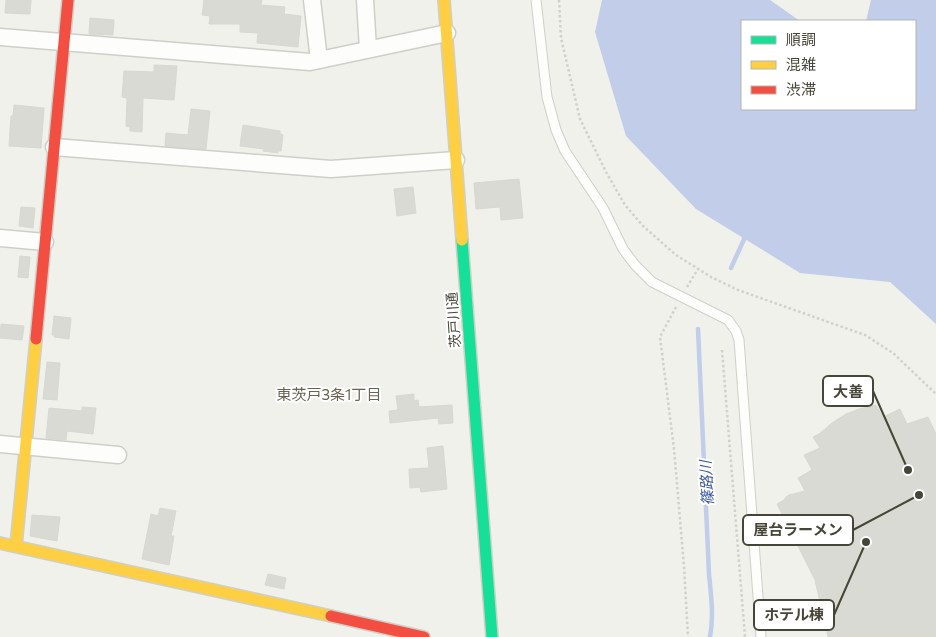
<svg xmlns="http://www.w3.org/2000/svg" width="936" height="637" font-family="Commissioner,'Noto Sans JP',sans-serif">
<rect width="100%" height="100%" fill="#f0f1eb"/>
<polygon fill="#c1cde9" points="602,0 770,0 800,21 742,21 742,109 915,109 915,21 866,21 871,0 936,0 936,324 890,282 800,273 696,209 626,136 595,32"/>
<g fill="none" stroke-linecap="round" stroke-linejoin="round">
<g stroke="#c1cde9" stroke-width="4.5">
<polyline points="731,268 746,235"/>
<path d="M698 329 709 574C711 595 714 616 710 637"/>
</g>
</g>
<g fill="#dadad4" stroke="#d8d8d1">
<polygon points="6,0 31,0 30,14 5,13"/>
<polygon points="204,0 262,0 261,5 285,7 284,14 301,16 298,47 257,43 258,33 240,32 240,24 209,24 210,16 202,15"/>
<polygon points="90,18 114,20 113,35 89,34"/>
<polygon points="154,65 177,66 174,100 143,98 142,132 130,131 130,127 126,126 127,98 122,97 124,71 154,72"/>
<polygon points="14,105 44,108 41,148 9,146 11,116 13,116"/>
<polygon points="191,109 210,111 206,149 165,146 166,133 188,135"/>
<polygon points="243,125 280,131 280,134 283,135 281,151 278,151 278,153 263,151 264,149 240,146"/>
<polygon points="519,179 523,218 501,220 500,207 476,209 474,183"/>
<polygon points="413,187 416,213 397,216 394,189"/>
<polygon points="21,207 35,208 33,228 19,226"/>
<polygon points="20,256 30,257 28,278 18,277"/>
<polygon points="54,316 71,318 69,339 54,337 54,335 52,335"/>
<polygon points="1,324 24,326 22,340 0,338"/>
<polygon points="47,362 60,363 57,400 43,399"/>
<polygon points="414,394 414,401 418,400 419,407 452,405 453,423 439,424 438,418 390,423 389,411 398,410 396,396"/>
<polygon points="876,405 883,417 900,409 907,424 928,417 936,434 936,637 828,637 815,580 777,504 784,500 786,497 789,495 805,491 798,478 812,470 804,455 820,448 813,437 819,434 832,423 846,414 859,409"/>
<polygon points="82,407 96,408 93,434 67,431 66,440 46,438 49,408 82,411"/>
<polygon points="443,446 447,489 421,492 420,487 410,488 409,469 429,468 427,448"/>
<polygon points="160,508 176,511 171,536 174,536 169,565 142,559 151,514 158,516"/>
<polygon points="32,515 60,517 57,541 30,536"/>
<polygon points="268,574 286,578 284,589 265,585"/>
</g>
<g fill="none" stroke-linecap="round" stroke-linejoin="round">
<defs>
<polyline id="lane" points="536,0 547,97 556,130 565,151 603,208 623,249 635,265 652,282 728,320 736,331 739,340 761,637"/>
<g id="street">
<polyline points="312,0 319,60"/>
<polyline points="365,0 368,49"/>
<polyline points="0,37 310,62 447,33"/>
<polyline points="54,147 331,169 456,160"/>
<polyline points="0,238 45,242"/>
<polyline points="0,444 118,455"/>
</g>
<polyline id="fast" points="462,240 492,637"/>
<g id="slow">
<polyline points="444,0 462,240"/>
<polyline points="0,543 331,616"/>
<polyline points="16,546 36,339"/>
</g>
<g id="jam">
<polyline points="36,339 68,0"/>
<polyline points="331,616 424,637"/>
</g>
</defs>
<use href="#lane" stroke="#cecfc9" stroke-width="11"/>
<use href="#street" stroke="#cecfc9" stroke-width="19"/>
<use href="#fast" stroke="#cfd0c5" stroke-width="14"/>
<use href="#slow" stroke="#cfd0c5" stroke-width="14"/>
<use href="#jam" stroke="#cfd0c5" stroke-width="14"/>
<g stroke="#d1d1cc" stroke-width="2.5" stroke-dasharray="2.5 2.5" stroke-linecap="butt">
<polyline points="559,0 561,38 580,119 606,172 625,205 643,226 676,255 711,277 738,290 865,335 893,353 936,394"/>
<polyline points="687,287 698,269"/>
<polyline points="676,307 660,337 674,449 684,566 688,637"/>
<polyline points="722,350 745,637"/>
</g>
<use href="#lane" stroke="#fdfdfc" stroke-width="9"/>
<use href="#street" stroke="#fdfdfc" stroke-width="16"/>
<use href="#fast" stroke="#16e098" stroke-width="11"/>
<use href="#slow" stroke="#ffcf43" stroke-width="11"/>
<use href="#jam" stroke="#f24e42" stroke-width="11"/>
</g>
<g text-anchor="middle" dominant-baseline="central" stroke-width="4" stroke-linejoin="round" paint-order="stroke">
<g font-size="14" fill="#454538" stroke="#fff">
<text transform="translate(453 320) rotate(-94)">茨戸川通</text>
</g>
<g font-size="15" fill="#676551" stroke="#fff">
<text x="329" y="394">東茨戸3条1丁目</text>
</g>
<g font-size="15" font-style="italic" fill="#3e58a5" stroke="#fff">
<text transform="translate(706 483) rotate(-93)">篠路川</text>
</g>
</g>
<path fill="none" stroke="#454538" stroke-width="2" d="M908 470L873 391M919 495L853 530M866 542L834 615"/>
<g fill="#454538" stroke="#fff" stroke-width="2">
<circle cx="908" cy="470" r="5"/>
<circle cx="919" cy="495" r="5"/>
<circle cx="866" cy="542" r="5"/>
</g>
<g fill="#fff" stroke="#454538" stroke-width="2">
<rect x="823" y="376" width="50" height="30" rx="5"/>
<rect x="743" y="515" width="110" height="30" rx="5"/>
<rect x="754" y="600" width="80" height="30" rx="5"/>
</g>
<g font-size="15" text-anchor="middle" font-weight="bold" fill="#454538">
<text x="848" y="397">大善</text>
<text x="798" y="535">屋台ラーメン</text>
<text x="794" y="620">ホテル棟</text>
</g>
<rect x="741" y="20" width="175" height="90" fill="#ffffff" stroke="#b5b5af"/>
<rect x="751" y="36" width="25" height="8" fill="#16e098" stroke="#b5b5af"/>
<text x="786" y="45" font-size="15" fill="#454538">順調</text>
<rect x="751" y="61" width="25" height="8" fill="#ffcf43" stroke="#b5b5af"/>
<text x="786" y="70" font-size="15" fill="#454538">混雑</text>
<rect x="751" y="86" width="25" height="8" fill="#f24e42" stroke="#b5b5af"/>
<text x="786" y="95" font-size="15" fill="#454538">渋滞</text>
</svg>
